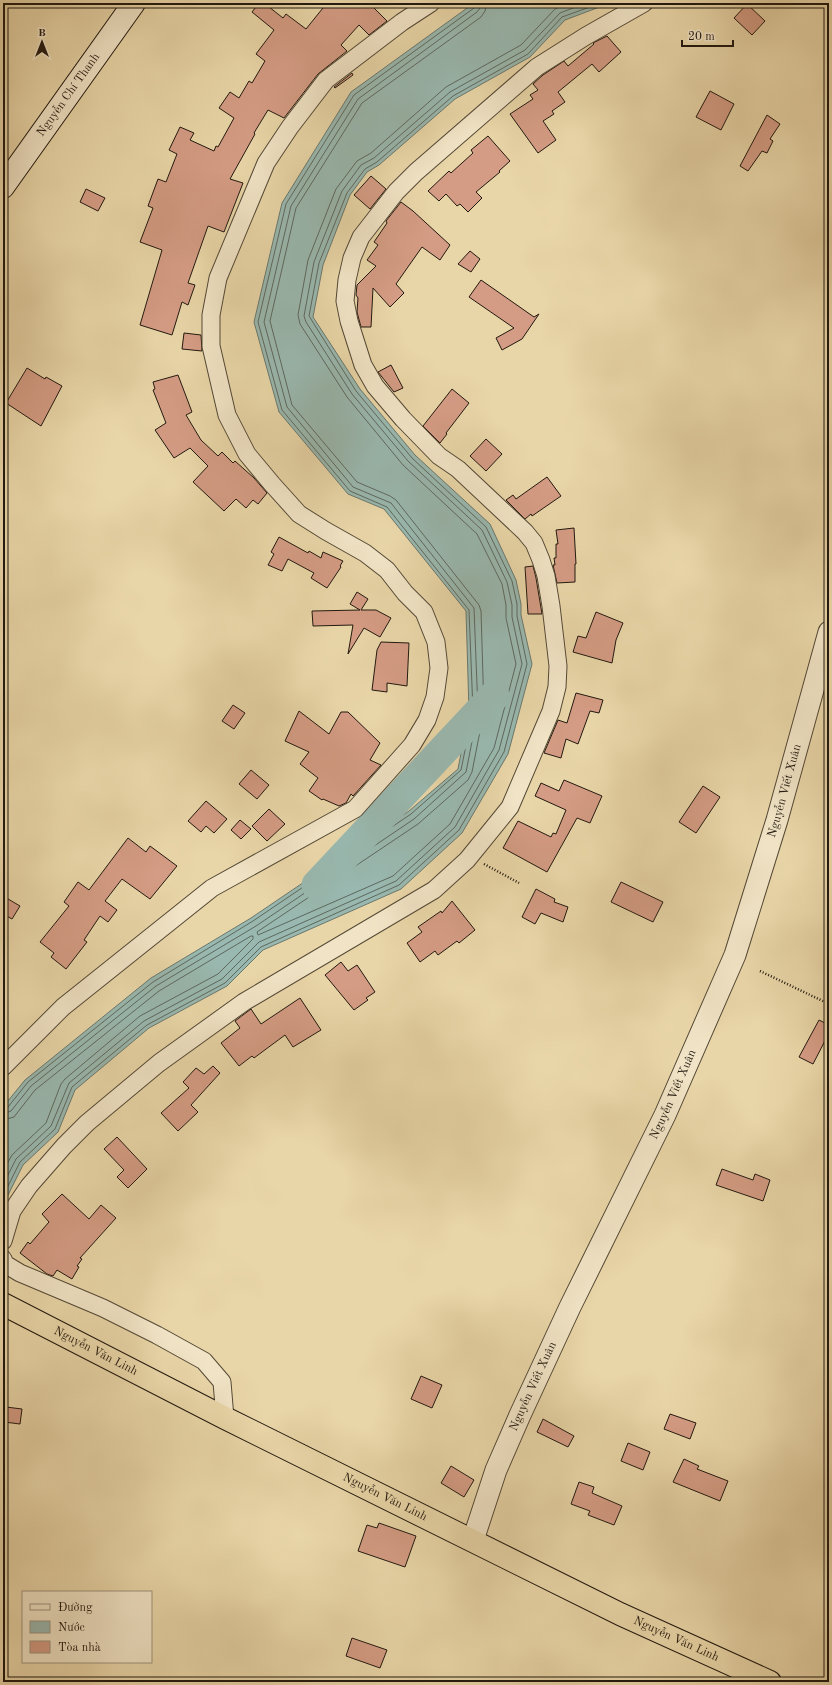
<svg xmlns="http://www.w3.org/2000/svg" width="832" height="1685" font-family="'Old Standard TT',serif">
<rect width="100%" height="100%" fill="#e9d6a8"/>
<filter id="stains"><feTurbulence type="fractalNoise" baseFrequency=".005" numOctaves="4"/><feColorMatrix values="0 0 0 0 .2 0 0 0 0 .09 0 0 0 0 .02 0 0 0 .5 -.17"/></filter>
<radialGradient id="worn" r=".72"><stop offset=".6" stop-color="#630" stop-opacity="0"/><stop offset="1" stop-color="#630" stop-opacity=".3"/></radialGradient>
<polygon fill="#99b8af" stroke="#69786f" points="474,3 610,3 565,20 530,57 455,99 379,165 367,172 350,195 323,265 313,317 360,389 415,455 490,524 516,580 521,604 521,615 532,664 508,754 462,833 401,889 263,950 227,986 149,1028 75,1090 58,1132 23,1165 3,1205 3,1107 25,1080 151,978 251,918 409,811 458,769 469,711 466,611 384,509 348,494 279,412 254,322 282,203 351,92"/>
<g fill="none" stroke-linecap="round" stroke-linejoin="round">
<g stroke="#5d685f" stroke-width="1">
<polyline points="487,3 485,11 481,17 362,103 296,208 270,321 292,405 357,482 390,496 396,500 479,605 481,611 484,711 472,772 468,780 418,824 257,932 258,935 393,876 450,824 494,748 516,664 506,618 506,605 502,584 477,534 403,465 347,397 300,324 298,315 308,260 336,189 357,161 371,153 446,87 521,45 555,9 569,3"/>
<polyline points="3,1109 8,1107 28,1082 153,982 253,921 411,814 461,770 473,711 469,610 387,507 350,491 282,410 258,322 286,204 354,95 474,8 476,3"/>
<polyline points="3,1114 11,1111 31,1086 156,986 256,926 414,819 466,772 478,711 474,608 391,503 353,487 287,407 264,322 291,206 358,99 477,12 480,8 481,3"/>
<polyline points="3,1120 14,1117 35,1090 159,991 251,936 253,936 253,939 218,974 140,1016 65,1079 61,1084 46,1123 12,1155 3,1171"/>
<polyline points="3,1185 16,1159 51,1126 69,1083 144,1021 222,979 259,942 396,881 455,827 499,750 522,664 512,617 512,605 507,582 482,530 408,461 352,394 306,322 304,316 314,262 342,191 361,165 374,158 450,92 525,50 560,13 586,3"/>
<polyline points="3,1196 20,1162 55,1129 72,1087 147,1025 225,983 261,947 399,885 459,830 504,752 527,664 517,616 517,604 512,581 486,527 412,458 356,391 309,316 319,263 347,193 365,169 377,162 453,96 528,54 562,17 601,3"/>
</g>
<polyline stroke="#99b8af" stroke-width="31" points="317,885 494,696"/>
</g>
<g fill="#d49c84" stroke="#21180f">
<polygon points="259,3 264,3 283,18 286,14 306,29 327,3 369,3 387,21 369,35 359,25 341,45 347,51 318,74 284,118 268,110 254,133 255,134 230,179 243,183 224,232 208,226 188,283 195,285 188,305 182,302 172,335 140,325 162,250 140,242 153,208 148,206 158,179 166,182 177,154 169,150 180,127 194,133 190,140 214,151 216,146 218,147 234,118 219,108 230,92 239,98 249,81 252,83 265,61 256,54 274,30 252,12"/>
<polygon points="747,4 765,21 752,35 734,18"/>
<polygon points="607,36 621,52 599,72 592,64 558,92 565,102 552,111 554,114 543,121 556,140 538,153 510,114 533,99 530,95 538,90 533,84 543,75 564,61 568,66 594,44 593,43"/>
<polygon points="352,73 353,75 335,88 334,87"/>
<polygon points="710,91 734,104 721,130 696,117"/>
<polygon points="767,115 780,124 770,139 773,141 767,153 762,151 748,171 740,166"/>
<polygon points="488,136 510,161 499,171 500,172 476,192 482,198 468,212 460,204 457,206 446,194 439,201 428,191 449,171 451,173 473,153 471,150"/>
<polygon points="371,176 386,189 370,209 354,195"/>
<polygon points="86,189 105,198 98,211 80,202"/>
<polygon points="401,202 413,211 450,245 440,260 422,247 396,284 404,293 390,307 373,288 371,327 361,327 357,312 358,298 356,295 357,285 376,266 367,260 378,245 374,242 387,223 386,221"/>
<polygon points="470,251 480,259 471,272 458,264"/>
<polygon points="481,280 534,317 539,314 522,339 502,350 496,338 514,328 469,297"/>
<polygon points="184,333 201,335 202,351 182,349"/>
<polygon points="391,365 403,388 394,392 378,372"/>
<polygon points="27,368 45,379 46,377 62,386 41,426 6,403"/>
<polygon points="178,375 192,412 186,415 201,440 218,456 222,452 233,463 235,461 254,478 267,493 258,504 253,500 246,508 236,499 224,511 193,482 208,466 190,448 174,458 155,430 166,423 153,390 155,389 153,382"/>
<polygon points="452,389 469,403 446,433 447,434 440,443 423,426"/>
<polygon points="486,439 502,454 486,471 470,456"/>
<polygon points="547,477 561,496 532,516 531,514 525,519 506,500 513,495 516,499"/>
<polygon points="574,528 576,564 575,564 575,582 557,583 553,565 555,565 554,558 556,558 556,544 558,544 556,530"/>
<polygon points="279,537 308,553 309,551 321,558 323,552 343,561 340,566 341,567 327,588 311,578 314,573 288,559 282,571 268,565 274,554 271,552"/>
<polygon points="533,566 536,578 542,614 528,614 525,567"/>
<polygon points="357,592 368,599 361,610 376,610 391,618 380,637 364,628 348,654 353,625 313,626 312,611 360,610 350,604"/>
<polygon points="596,612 623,623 616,640 612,663 573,652 578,636 586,638"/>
<polygon points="381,642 409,643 407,686 387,683 387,692 372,690 377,650"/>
<polygon points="576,693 603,700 599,713 590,711 578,744 566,739 561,758 544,753 558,720 567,723"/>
<polygon points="233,705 245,713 234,729 222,721"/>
<polygon points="299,711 329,734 341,712 348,712 380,743 370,760 381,765 353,796 351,794 346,803 339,806 323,799 322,800 309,791 318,778 300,764 309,752 285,741"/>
<polygon points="251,770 269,785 257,799 239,784"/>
<polygon points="564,780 602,796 590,823 577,818 547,872 503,848 518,821 551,837 553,833 556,834 566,810 535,796 541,783 559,791"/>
<polygon points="703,786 720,797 696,833 679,822"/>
<polygon points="206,801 227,819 214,833 206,826 201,832 188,821"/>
<polygon points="269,809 285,824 267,841 252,826"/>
<polygon points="240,820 251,829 241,839 231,830"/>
<polygon points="128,838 146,852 150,846 177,866 150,899 122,879 105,901 117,910 108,922 100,916 84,940 87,942 66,969 51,957 54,953 40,942 69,906 64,902 78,882 89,890"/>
<polygon points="621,882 663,902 653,922 611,902"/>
<polygon points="536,889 555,899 554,902 568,907 563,922 541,913 535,924 522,917"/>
<polygon points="3,896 20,906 12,919 3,914"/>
<polygon points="452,901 475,930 459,943 457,941 438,955 435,951 420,962 407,943 422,932 418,927 441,911 442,913"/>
<polygon points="341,962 348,971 357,965 375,992 366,998 368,1000 354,1010 325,975"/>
<polygon points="300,998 321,1030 293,1047 285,1035 254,1058 252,1056 239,1066 221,1043 240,1028 235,1021 251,1009 261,1024"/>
<polygon points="819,1020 829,1025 829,1033 813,1064 799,1057"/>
<polygon points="213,1066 220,1073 191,1105 198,1112 178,1131 161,1113 189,1088 183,1082 196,1068 204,1074"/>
<polygon points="117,1137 147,1169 128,1188 117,1177 124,1170 104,1149"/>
<polygon points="722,1169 753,1180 755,1174 770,1180 763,1201 716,1185"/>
<polygon points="62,1194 89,1219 101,1205 116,1218 80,1258 82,1259 77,1266 79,1267 72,1279 57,1270 53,1276 47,1274 20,1253 28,1242 30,1244 49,1222 42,1214"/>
<polygon points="421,1376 442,1385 432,1408 411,1399"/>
<polygon points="6,1407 22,1409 20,1424 4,1422"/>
<polygon points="670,1414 696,1423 690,1439 664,1429"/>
<polygon points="543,1419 574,1436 568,1447 537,1432"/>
<polygon points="628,1443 650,1452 643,1470 621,1461"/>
<polygon points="684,1459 699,1466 697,1469 728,1481 720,1501 673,1482"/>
<polygon points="451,1466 474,1480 464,1497 441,1483"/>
<polygon points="579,1482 594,1487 592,1493 622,1506 614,1525 588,1515 590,1511 571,1504"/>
<polygon points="379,1523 416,1536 405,1567 358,1551 367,1525 377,1528"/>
<polygon points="352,1638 387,1650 380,1668 346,1656"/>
</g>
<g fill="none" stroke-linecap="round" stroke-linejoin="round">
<defs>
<g id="minor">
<polyline points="3,1067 63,1007 212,888 355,809 412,745 427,720 435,697 439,668 436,642 424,612 405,593 387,570 365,553 326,531 299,514 272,484 247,454 227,415 211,346 211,315 218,278 266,163 290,127 326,80 402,22 431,3"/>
<polyline points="3,1241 12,1211 29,1186 64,1146 87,1123 159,1063 244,1002 434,890 467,860 510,807 551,711 557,687 558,666 551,606 546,576 541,560 534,543 525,532 458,469 439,456 403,419 375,386 363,365 349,321 345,301 347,280 352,258 361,237 396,192 416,172 537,67 586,36 644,3"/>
<polyline points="3,1259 5,1264 20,1273 103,1308 157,1335 204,1361 222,1382 225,1418"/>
</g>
<g id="tertiary">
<path id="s1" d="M473 1540 496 1470 520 1415 570 1307 665 1115 735 955 777 820 829 632"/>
</g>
<g id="secondary">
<path id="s2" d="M3 187 134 3"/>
</g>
<g id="trunk">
<path id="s3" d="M3 1304 225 1418 620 1614 770 1682"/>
</g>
</defs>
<use href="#minor" stroke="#534835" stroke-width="19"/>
<use href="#tertiary" stroke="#534835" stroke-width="23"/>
<use href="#secondary" stroke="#21180f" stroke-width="24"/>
<use href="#trunk" stroke="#21180f" stroke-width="24"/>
<g stroke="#21180f" stroke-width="2.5" stroke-dasharray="1 2" stroke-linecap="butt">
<polyline points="484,864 519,883"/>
<polyline points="760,971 829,1004"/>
</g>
<use href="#minor" stroke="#f1e4c6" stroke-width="17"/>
<use href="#tertiary" stroke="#f1e4c6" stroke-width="21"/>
<use href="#secondary" stroke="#f1e4c6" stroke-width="22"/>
<use href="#trunk" stroke="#e9d6a8" stroke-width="22"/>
</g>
<g text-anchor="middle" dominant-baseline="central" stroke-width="4" stroke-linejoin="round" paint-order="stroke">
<g font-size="12" fill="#21180f" stroke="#f1e4c6">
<text stroke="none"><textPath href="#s2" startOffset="113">Nguyễn Chí Thanh</textPath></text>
<text stroke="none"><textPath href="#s1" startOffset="813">Nguyễn Viết Xuân</textPath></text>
<text stroke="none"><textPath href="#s1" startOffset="489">Nguyễn Viết Xuân</textPath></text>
<text stroke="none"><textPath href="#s3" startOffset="104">Nguyễn Văn Linh</textPath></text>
<text stroke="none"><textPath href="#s1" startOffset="165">Nguyễn Viết Xuân</textPath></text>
<text stroke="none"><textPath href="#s3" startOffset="428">Nguyễn Văn Linh</textPath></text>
<text stroke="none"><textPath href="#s3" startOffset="752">Nguyễn Văn Linh</textPath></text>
</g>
</g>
<rect width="832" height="1685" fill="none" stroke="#e9d6a8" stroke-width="16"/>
<rect x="4" y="4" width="824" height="1677" fill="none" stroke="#21180f" stroke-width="2"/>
<rect x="8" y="8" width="816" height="1669" fill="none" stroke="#21180f"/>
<rect x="22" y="1591" width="130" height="72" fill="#f1e4c6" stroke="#9e927d"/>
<rect x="30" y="1604" width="20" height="6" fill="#f1e4c6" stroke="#9e927d"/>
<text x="58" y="1611" font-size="12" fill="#21180f">Đường</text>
<rect x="30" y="1621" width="20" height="12" fill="#99b8af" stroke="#9e927d"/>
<text x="58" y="1631" font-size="12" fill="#21180f">Nước</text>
<rect x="30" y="1641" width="20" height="12" fill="#d49c84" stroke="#9e927d"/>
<text x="58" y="1651" font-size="12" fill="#21180f">Tòa nhà</text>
<g transform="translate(42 42)" stroke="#f1e4c6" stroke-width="3" paint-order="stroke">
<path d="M0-3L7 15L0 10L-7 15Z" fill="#21180f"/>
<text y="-6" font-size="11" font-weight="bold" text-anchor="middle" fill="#21180f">B</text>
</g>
<path d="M682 40v6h51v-6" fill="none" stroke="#21180f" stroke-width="2"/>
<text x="688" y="40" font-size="12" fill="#21180f" stroke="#f1e4c6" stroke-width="3" paint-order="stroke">20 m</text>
<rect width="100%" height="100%" filter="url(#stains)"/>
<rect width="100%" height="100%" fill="url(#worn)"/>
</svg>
